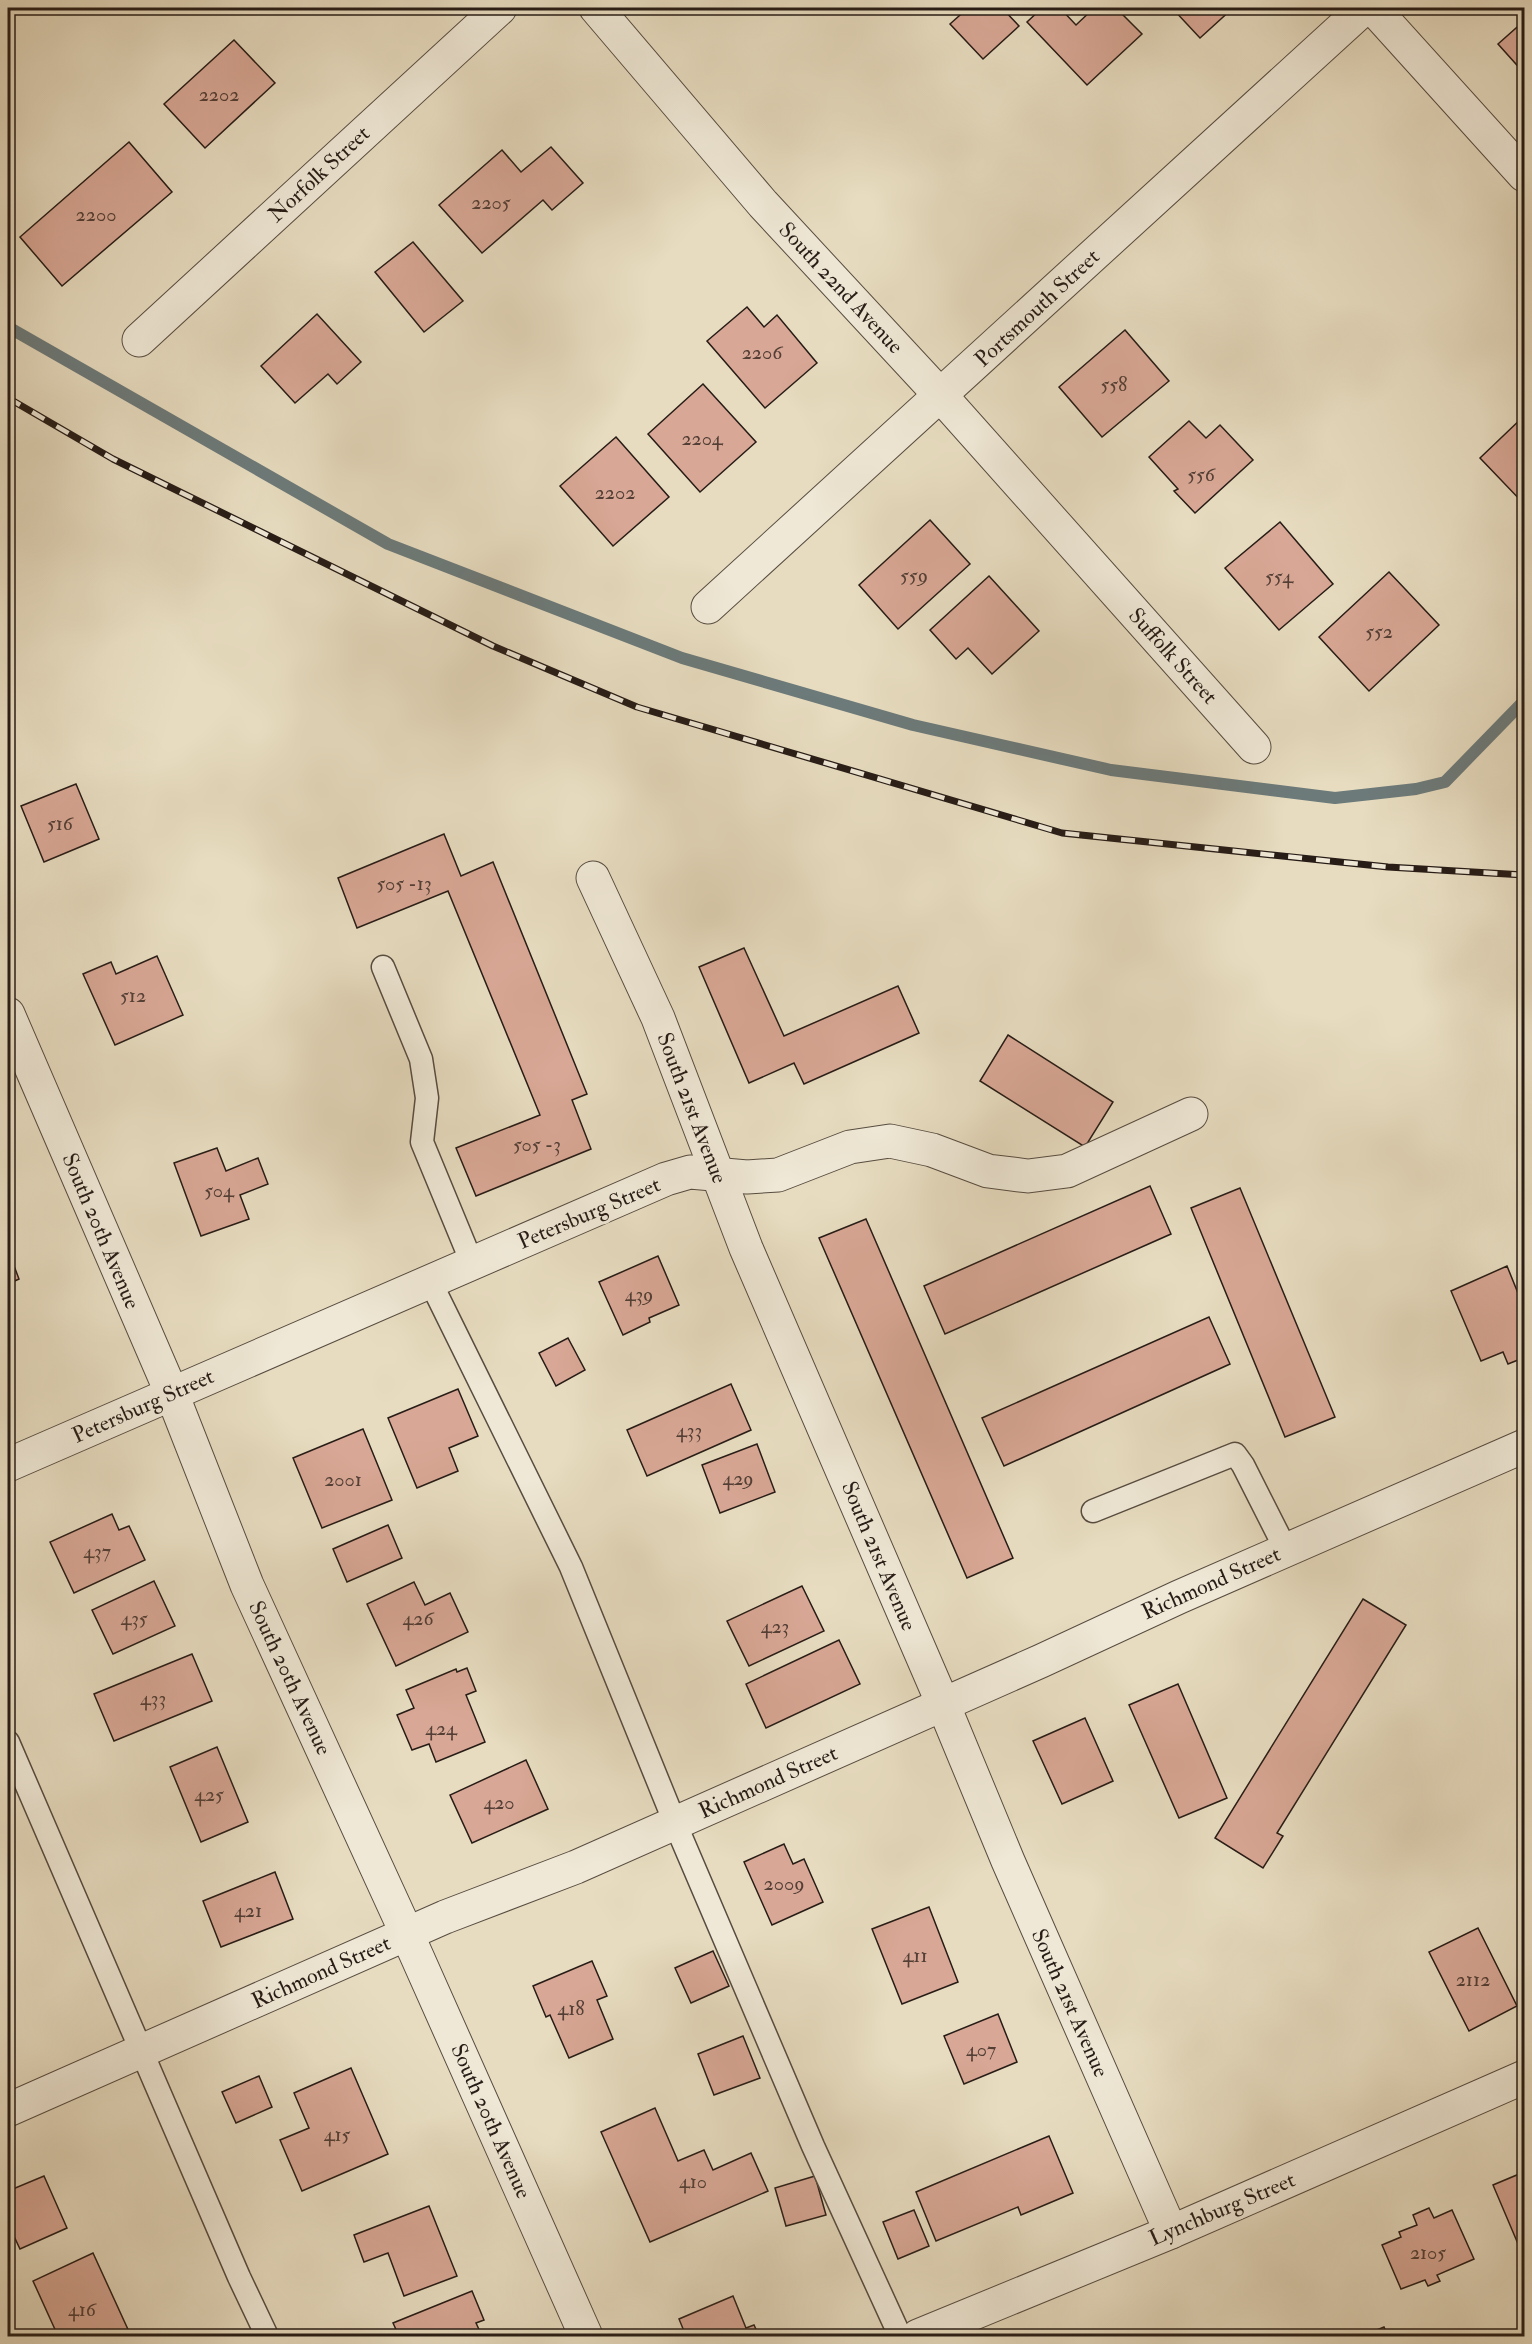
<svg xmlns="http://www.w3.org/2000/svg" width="1532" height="2344" font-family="'IM FELL Double Pica',serif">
<rect width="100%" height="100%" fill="#e7dcc0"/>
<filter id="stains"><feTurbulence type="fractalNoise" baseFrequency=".00333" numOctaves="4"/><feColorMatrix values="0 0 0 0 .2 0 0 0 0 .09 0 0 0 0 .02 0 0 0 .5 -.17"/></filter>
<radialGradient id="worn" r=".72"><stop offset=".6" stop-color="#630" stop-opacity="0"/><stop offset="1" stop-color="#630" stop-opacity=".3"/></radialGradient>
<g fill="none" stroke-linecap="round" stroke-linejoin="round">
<polyline stroke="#6c7a7a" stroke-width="12" points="8,327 388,544 682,658 913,725 1111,770 1335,798 1416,789 1445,782 1524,701"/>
</g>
<g fill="#d8a795" stroke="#271c16" stroke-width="1.5">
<polygon points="968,8 1002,8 1019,26 983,59 950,24"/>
<polygon points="1042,8 1060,8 1076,25 1094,8 1116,8 1142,34 1087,85 1027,22"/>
<polygon points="1172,8 1233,8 1200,38"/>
<polygon points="1524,21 1524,73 1498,44"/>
<polygon points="234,40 275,83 205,148 164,104"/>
<polygon points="129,142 172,192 62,286 20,237"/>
<polygon points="551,147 583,183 552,210 543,200 482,253 439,205 502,150 521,172"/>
<polygon points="413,242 463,301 424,332 375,272"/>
<polygon points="747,307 764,327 777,315 817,363 765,408 707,341"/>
<polygon points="317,314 361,362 337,384 328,374 295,403 261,366"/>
<polygon points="1125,330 1169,381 1102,437 1059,387"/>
<polygon points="703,384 756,442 700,492 648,434"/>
<polygon points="1524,416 1524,504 1480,458"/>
<polygon points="1189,421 1206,438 1220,425 1253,460 1195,513 1174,491 1178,489 1149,457"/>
<polygon points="616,437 669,497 613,546 560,486"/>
<polygon points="930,520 970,564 898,629 859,585"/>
<polygon points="1280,522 1333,584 1279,630 1225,568"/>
<polygon points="1389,572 1439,625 1369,691 1319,637"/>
<polygon points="989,576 1039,631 992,674 968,648 956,659 930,630"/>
<polygon points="76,784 99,839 44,862 21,806"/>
<polygon points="444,834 461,876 493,862 587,1094 572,1100 591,1149 476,1196 456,1148 540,1115 448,891 357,928 338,878"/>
<polygon points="744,948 784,1036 898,986 919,1033 804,1084 794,1063 749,1083 699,967"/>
<polygon points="157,956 183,1015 115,1045 83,974 111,962 116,974"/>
<polygon points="1008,1035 1113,1102 1085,1147 980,1081"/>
<polygon points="217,1148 226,1171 258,1158 268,1184 240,1195 249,1219 201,1236 174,1163"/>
<polygon points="1150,1186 1171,1234 945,1334 924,1286"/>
<polygon points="1240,1188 1335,1417 1285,1437 1191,1208"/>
<polygon points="866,1219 1013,1558 967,1578 819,1238"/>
<polygon points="8,1250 19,1279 8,1284"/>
<polygon points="658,1256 679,1305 649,1318 650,1322 623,1335 599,1282"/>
<polygon points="1507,1266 1524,1308 1524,1343 1518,1345 1523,1358 1508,1364 1503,1352 1481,1361 1451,1291"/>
<polygon points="1209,1317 1230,1364 1004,1466 982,1418"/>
<polygon points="568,1338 585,1370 556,1386 539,1353"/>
<polygon points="731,1384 751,1430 647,1476 627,1430"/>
<polygon points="458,1389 478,1436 449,1448 458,1471 417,1488 388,1418"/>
<polygon points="363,1429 392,1500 322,1528 293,1458"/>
<polygon points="757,1444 775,1492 720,1513 702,1465"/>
<polygon points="112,1514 119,1530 129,1526 145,1560 74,1593 50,1542"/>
<polygon points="388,1525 402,1558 347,1582 333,1549"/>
<polygon points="154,1581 175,1626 113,1654 92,1610"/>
<polygon points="414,1582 425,1605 450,1593 468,1632 396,1666 367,1604"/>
<polygon points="802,1586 824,1631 749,1666 727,1621"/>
<polygon points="1363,1599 1406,1625 1277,1833 1283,1836 1263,1868 1215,1838"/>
<polygon points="839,1640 860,1684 766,1728 746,1684"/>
<polygon points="192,1654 212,1701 114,1741 94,1694"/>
<polygon points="467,1668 476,1691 466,1695 485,1742 436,1762 429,1744 412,1750 397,1715 414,1708 406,1690 456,1669 457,1672"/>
<polygon points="1178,1684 1227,1798 1179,1818 1129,1705"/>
<polygon points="1085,1718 1113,1781 1062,1804 1033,1741"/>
<polygon points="217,1747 248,1822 201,1842 170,1767"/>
<polygon points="526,1760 548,1809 472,1843 450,1795"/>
<polygon points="784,1844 793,1864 804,1859 823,1902 772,1925 744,1862"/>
<polygon points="275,1872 293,1919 221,1947 203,1901"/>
<polygon points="929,1907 958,1982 902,2004 872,1929"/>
<polygon points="1478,1928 1517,2006 1469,2031 1429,1952"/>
<polygon points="713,1951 729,1986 691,2003 675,1968"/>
<polygon points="592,1961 607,1996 597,2000 613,2039 569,2058 550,2015 546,2017 533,1986"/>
<polygon points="998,2014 1017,2062 964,2084 944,2036"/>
<polygon points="743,2036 760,2078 714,2095 698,2054"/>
<polygon points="351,2068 388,2154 302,2191 280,2140 309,2128 294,2093"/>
<polygon points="259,2076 272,2107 236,2123 222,2092"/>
<polygon points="655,2108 678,2161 704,2150 713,2170 751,2153 768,2191 650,2242 601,2132"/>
<polygon points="1049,2136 1073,2193 1021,2215 1018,2207 936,2241 916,2192"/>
<polygon points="1524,2172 1524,2258 1493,2185"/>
<polygon points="44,2176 67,2228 20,2249 11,2230 8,2231 8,2191"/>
<polygon points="815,2176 826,2215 786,2226 775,2188"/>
<polygon points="429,2206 457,2276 404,2296 388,2253 364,2262 354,2235"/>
<polygon points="1429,2208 1434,2218 1452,2210 1474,2259 1437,2275 1440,2281 1428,2286 1425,2280 1401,2289 1382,2245 1401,2237 1399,2232 1417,2225 1413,2215"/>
<polygon points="914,2210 929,2246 898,2259 883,2222"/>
<polygon points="93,2253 131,2336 58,2336 33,2281"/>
<polygon points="472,2291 484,2320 476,2323 482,2336 399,2336 393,2323"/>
<polygon points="733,2296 746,2328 754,2325 759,2336 686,2336 679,2319"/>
<polygon points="1384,2327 1388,2336 1362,2336"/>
</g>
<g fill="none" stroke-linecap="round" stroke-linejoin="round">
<defs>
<g id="lane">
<polyline points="383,967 421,1059 427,1098 422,1142 472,1263"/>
<polyline points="430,1281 571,1567 675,1823 813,2146 900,2336"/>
<polyline points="1093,1511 1235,1454 1243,1465 1286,1550"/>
<polyline points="8,1742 239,2277 267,2336"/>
</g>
<g id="street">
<polyline points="596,8 763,204 941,396 1254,747"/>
<polyline points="1373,8 1524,175"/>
<polyline points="139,340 500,8"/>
<polyline points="708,607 1364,8"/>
<polyline points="593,878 658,1018 746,1248 943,1704 1008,1861 1171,2232"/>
<polyline points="8,1014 172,1394 247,1585 407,1934 586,2336"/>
<polyline points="8,1465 666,1179 690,1172 747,1177 778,1175 850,1147 890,1141 932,1150 988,1171 1028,1176 1067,1171 1191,1114"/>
<polyline points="8,2110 445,1917 576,1867 1041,1661 1179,1597 1524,1446"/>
<polyline points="918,2336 1171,2232 1524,2077"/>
</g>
</defs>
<use href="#lane" stroke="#574c40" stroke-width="25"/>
<use href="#street" stroke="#574c40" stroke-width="35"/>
<use href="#lane" stroke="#efe8d6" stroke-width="22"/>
<use href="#street" stroke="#efe8d6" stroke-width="33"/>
<defs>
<polyline id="rail" points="8,398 113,459 493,646 637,707 1062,833 1388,867 1524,875"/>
</defs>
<use href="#rail" stroke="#271c16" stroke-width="7"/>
<use href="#rail" stroke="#efe8d6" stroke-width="4.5" stroke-dasharray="14" stroke-linecap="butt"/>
</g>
<g text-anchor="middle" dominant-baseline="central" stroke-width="6" stroke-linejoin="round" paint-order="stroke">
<g font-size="20" fill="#533f36">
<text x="219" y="94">2202</text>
<text x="491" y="202">2205</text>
<text x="96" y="214">2200</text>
<text x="762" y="352">2206</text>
<text x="1114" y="384">558</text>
<text x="702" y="438">2204</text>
<text x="1201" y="474">556</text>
<text x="615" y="492">2202</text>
<text x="914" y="575">559</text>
<text x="1279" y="576">554</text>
<text x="1379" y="631">552</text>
<text x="60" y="823">516</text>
<text x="404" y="883">505 -13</text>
<text x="133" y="995">512</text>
<text x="537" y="1144">505 -3</text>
<text x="219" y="1190">504</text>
<text x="639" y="1294">439</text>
<text x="689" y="1430">433</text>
<text x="738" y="1478">429</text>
<text x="343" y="1479">2001</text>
<text x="97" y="1551">437</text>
<text x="134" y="1618">435</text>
<text x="418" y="1618">426</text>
<text x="775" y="1626">423</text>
<text x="153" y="1698">433</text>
<text x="441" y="1728">424</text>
<text x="209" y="1794">425</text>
<text x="499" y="1802">420</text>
<text x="784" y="1883">2009</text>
<text x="248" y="1910">421</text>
<text x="915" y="1955">411</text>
<text x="1473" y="1979">2112</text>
<text x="571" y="2008">418</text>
<text x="981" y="2049">407</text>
<text x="337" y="2134">415</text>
<text x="693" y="2181">410</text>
<text x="1428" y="2252">2105</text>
<text x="82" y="2309">416</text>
</g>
<g font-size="22" fill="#271c16" stroke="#efe8d6">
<text transform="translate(319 174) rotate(-43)">Norfolk Street</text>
<text transform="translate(841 288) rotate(47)">South 22nd Avenue</text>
<text transform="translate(1037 308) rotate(-43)">Portsmouth Street</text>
<text transform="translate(1173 656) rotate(48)">Suffolk Street</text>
<text transform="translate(692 1108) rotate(69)">South 21st Avenue</text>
<text transform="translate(589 1213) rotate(-23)">Petersburg Street</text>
<text transform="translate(101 1231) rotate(67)">South 20th Avenue</text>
<text transform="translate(143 1406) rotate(-24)">Petersburg Street</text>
<text transform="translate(879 1556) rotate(67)">South 21st Avenue</text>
<text transform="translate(1211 1583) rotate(-24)">Richmond Street</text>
<text transform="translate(290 1678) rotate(65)">South 20th Avenue</text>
<text transform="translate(768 1782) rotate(-24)">Richmond Street</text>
<text transform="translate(321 1972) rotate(-24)">Richmond Street</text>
<text transform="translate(1070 2003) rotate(66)">South 21st Avenue</text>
<text transform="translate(491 2121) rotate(66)">South 20th Avenue</text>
<text transform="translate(1222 2209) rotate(-23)">Lynchburg Street</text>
</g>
</g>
<rect width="1532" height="2344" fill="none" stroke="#e7dcc0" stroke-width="30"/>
<rect x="9" y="9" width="1514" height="2326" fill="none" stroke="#271c16" stroke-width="3"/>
<rect x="15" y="15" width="1502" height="2314" fill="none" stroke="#271c16" stroke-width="1.5"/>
<rect width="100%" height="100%" filter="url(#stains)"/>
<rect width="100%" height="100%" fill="url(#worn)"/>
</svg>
